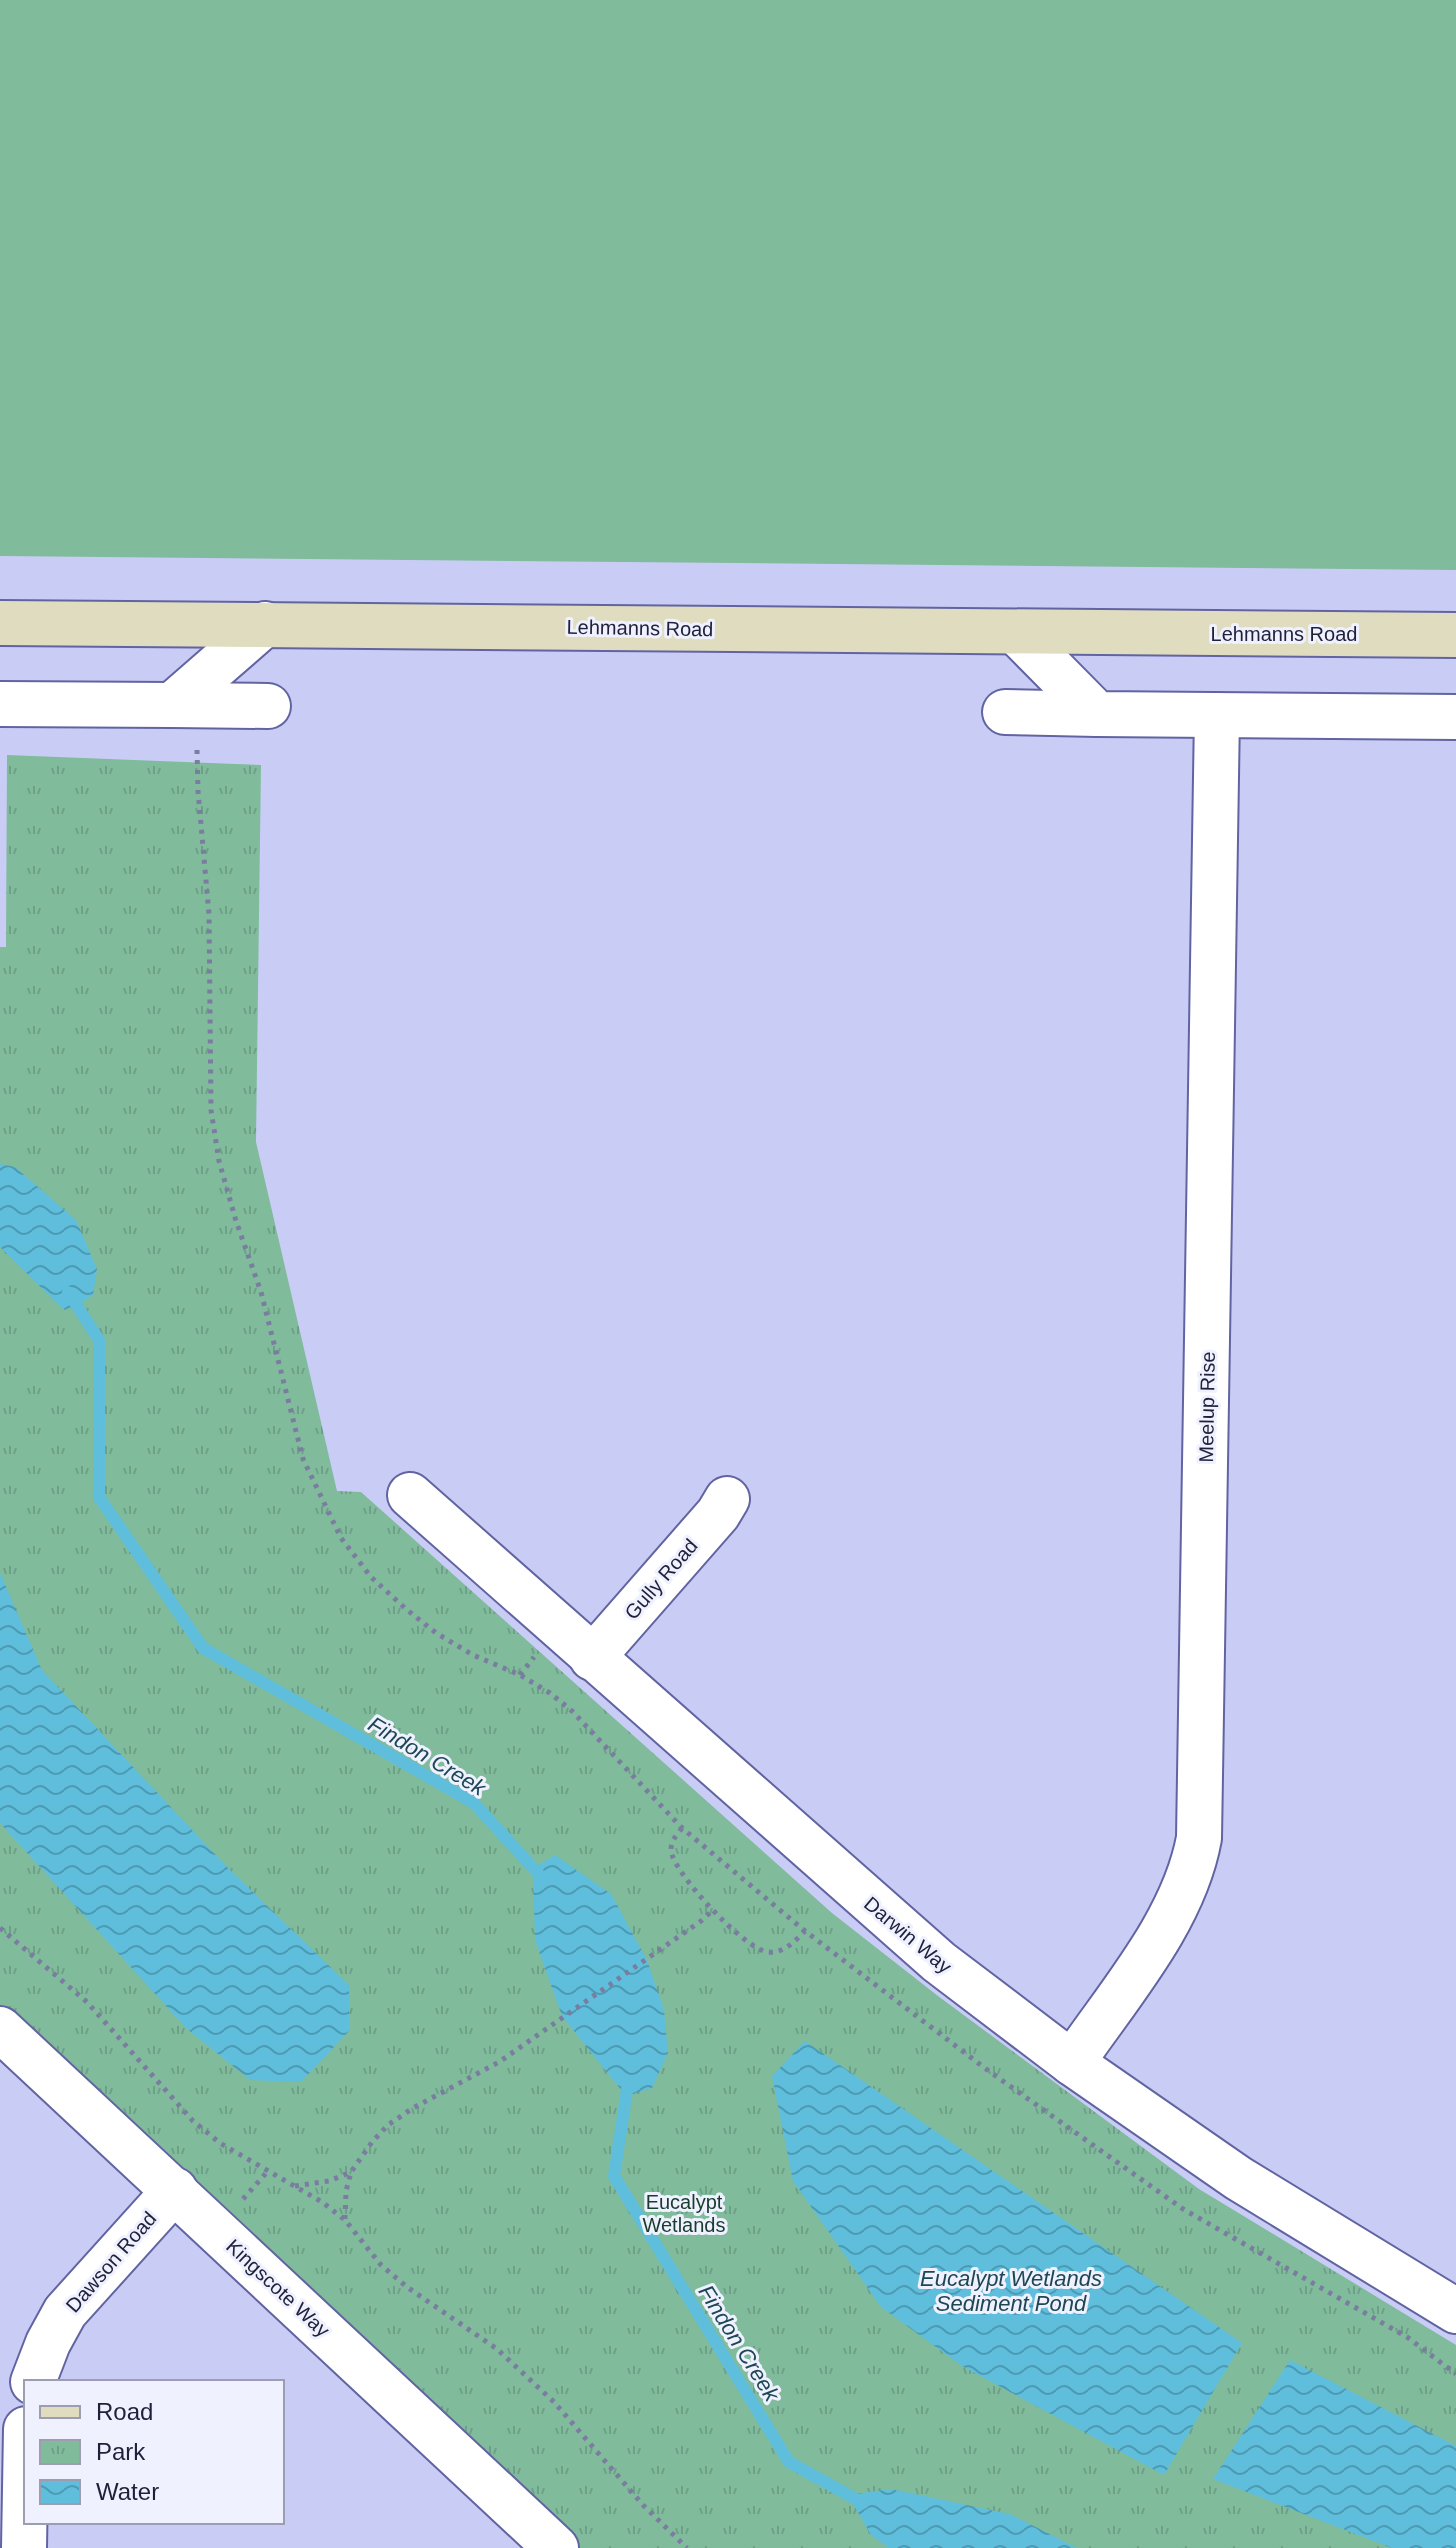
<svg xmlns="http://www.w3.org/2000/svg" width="1456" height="2548" font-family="Arial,sans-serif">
<defs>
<pattern id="park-tufts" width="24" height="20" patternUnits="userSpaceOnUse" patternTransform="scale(2)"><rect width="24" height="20" fill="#80bb9c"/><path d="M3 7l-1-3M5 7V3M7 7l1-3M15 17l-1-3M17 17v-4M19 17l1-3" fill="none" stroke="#6ea087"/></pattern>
<pattern id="water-waves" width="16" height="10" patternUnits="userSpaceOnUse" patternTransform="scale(2)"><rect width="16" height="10" fill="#5ebedc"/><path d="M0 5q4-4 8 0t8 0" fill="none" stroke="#4d9ab3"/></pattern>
</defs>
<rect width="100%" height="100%" fill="#c9cdf6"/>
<polygon fill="#80bb9c" points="0,0 1456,0 1456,570 0,556"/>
<polygon fill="url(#park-tufts)" points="7,755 261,765 256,1142 337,1491 361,1492 832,1913 938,1996 1199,2189 1456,2345 1456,2548 563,2548 0,2024 0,947 6,947"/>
<g fill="url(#water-waves)">
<polygon points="0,1164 15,1167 76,1220 97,1269 93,1295 77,1306 64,1310 0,1247"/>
<polygon points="0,1573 42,1670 229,1869 349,1985 349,2031 301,2082 250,2080 186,2028 0,1823"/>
<polygon points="555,1855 611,1894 647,1960 664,2010 668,2053 652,2088 626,2096 562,2016 535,1940 533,1868"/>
<polygon points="805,2041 1242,2343 1164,2475 962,2366 881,2307 793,2181 772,2076"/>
<polygon points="1290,2360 1456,2446 1456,2548 1392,2548 1213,2479"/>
<polygon points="891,2489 1010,2514 1077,2548 889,2548 871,2535 848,2495"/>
</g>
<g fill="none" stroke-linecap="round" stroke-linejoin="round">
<g stroke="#5ebedc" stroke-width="12">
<polyline points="68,1292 99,1340 99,1497 203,1648 474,1803 544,1880"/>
<polyline points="628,2083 614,2176 789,2462 863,2503"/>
</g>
<defs>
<g id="street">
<polyline points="1016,632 1097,714 1456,717"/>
<polyline points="0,704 172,705 265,624"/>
<polyline points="172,705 268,706"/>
<polyline points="1005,712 1097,714"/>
<polyline points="410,1495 939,1962 1072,2063 1238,2178 1456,2311"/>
<polyline points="592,1658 718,1514 727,1499"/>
<polyline points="0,2029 556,2548"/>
<path d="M1072 2063C1119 1994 1184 1921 1199 1838L1217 715"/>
<polyline points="33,2382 48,2343 65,2312 175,2190"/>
<polyline points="24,2548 26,2429"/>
</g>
<polyline id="secondary" points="0,623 1456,635"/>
</defs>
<use href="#street" stroke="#6164a1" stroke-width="48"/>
<use href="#secondary" stroke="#6164a1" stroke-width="48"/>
<g stroke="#7a7d9f" stroke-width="5" stroke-dasharray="4 6" stroke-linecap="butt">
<polyline points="197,750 198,791 209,914 211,1110 219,1161 236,1221 261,1292 303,1459 341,1538 371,1577 406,1609 436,1633 473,1655 520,1675 550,1693 572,1711 682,1828 805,1931 986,2069 1183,2209 1407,2337 1456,2374"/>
<polyline points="520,1675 534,1657"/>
<path d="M682 1828C677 1835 671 1840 671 1850 672 1872 745 1950 768 1952 783 1954 795 1941 805 1931"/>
<polyline points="0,1928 87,2002 193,2121 220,2143 322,2202 345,2220 381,2265 407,2287 497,2349 554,2402 643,2505 687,2548"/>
<polyline points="295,2186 329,2181 351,2172 372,2142 388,2125 413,2108 499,2062 701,1921 713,1910"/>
<polyline points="243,2199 267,2172"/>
<polyline points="345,2219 346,2191 351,2172"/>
</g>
<use href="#street" stroke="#fff" stroke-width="44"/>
<use href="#secondary" stroke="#e0dcbf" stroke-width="44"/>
</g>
<g text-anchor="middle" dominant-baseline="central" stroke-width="6" stroke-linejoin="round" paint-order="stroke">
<g font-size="20" fill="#1f203a" stroke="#eff1ff">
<text transform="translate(640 628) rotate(1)">Lehmanns Road</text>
<text x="1284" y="634">Lehmanns Road</text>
<text transform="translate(1207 1407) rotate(-89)">Meelup Rise</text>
<text transform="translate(661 1579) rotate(-49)">Gully Road</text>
<text transform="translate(908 1935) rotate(40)">Darwin Way</text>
<text transform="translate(111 2262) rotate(-49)">Dawson Road</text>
<text transform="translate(278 2288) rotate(43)">Kingscote Way</text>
</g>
<g font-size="20" fill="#183c2b" stroke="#eff1ff">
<text x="684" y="2202">Eucalypt<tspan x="684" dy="23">Wetlands</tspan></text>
</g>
<g font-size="22" font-style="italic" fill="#1d4754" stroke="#eff1ff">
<text transform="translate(427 1756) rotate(31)">Findon Creek</text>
<text x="1011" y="2278">Eucalypt Wetlands<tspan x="1011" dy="25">Sediment Pond</tspan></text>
<text transform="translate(739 2343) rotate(58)">Findon Creek</text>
</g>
</g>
<rect x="24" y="2380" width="260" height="144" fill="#eff1ff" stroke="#9c9db0" stroke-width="2"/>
<rect x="40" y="2406" width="40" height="12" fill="#e0dcbf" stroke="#9c9db0" stroke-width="2"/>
<text x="96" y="2420" font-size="24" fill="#1f203a">Road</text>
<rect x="40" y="2440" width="40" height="24" fill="url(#park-tufts)" stroke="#9c9db0" stroke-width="2"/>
<text x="96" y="2460" font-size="24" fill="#1f203a">Park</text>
<rect x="40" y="2480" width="40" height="24" fill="url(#water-waves)" stroke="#9c9db0" stroke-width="2"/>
<text x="96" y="2500" font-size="24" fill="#1f203a">Water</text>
</svg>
